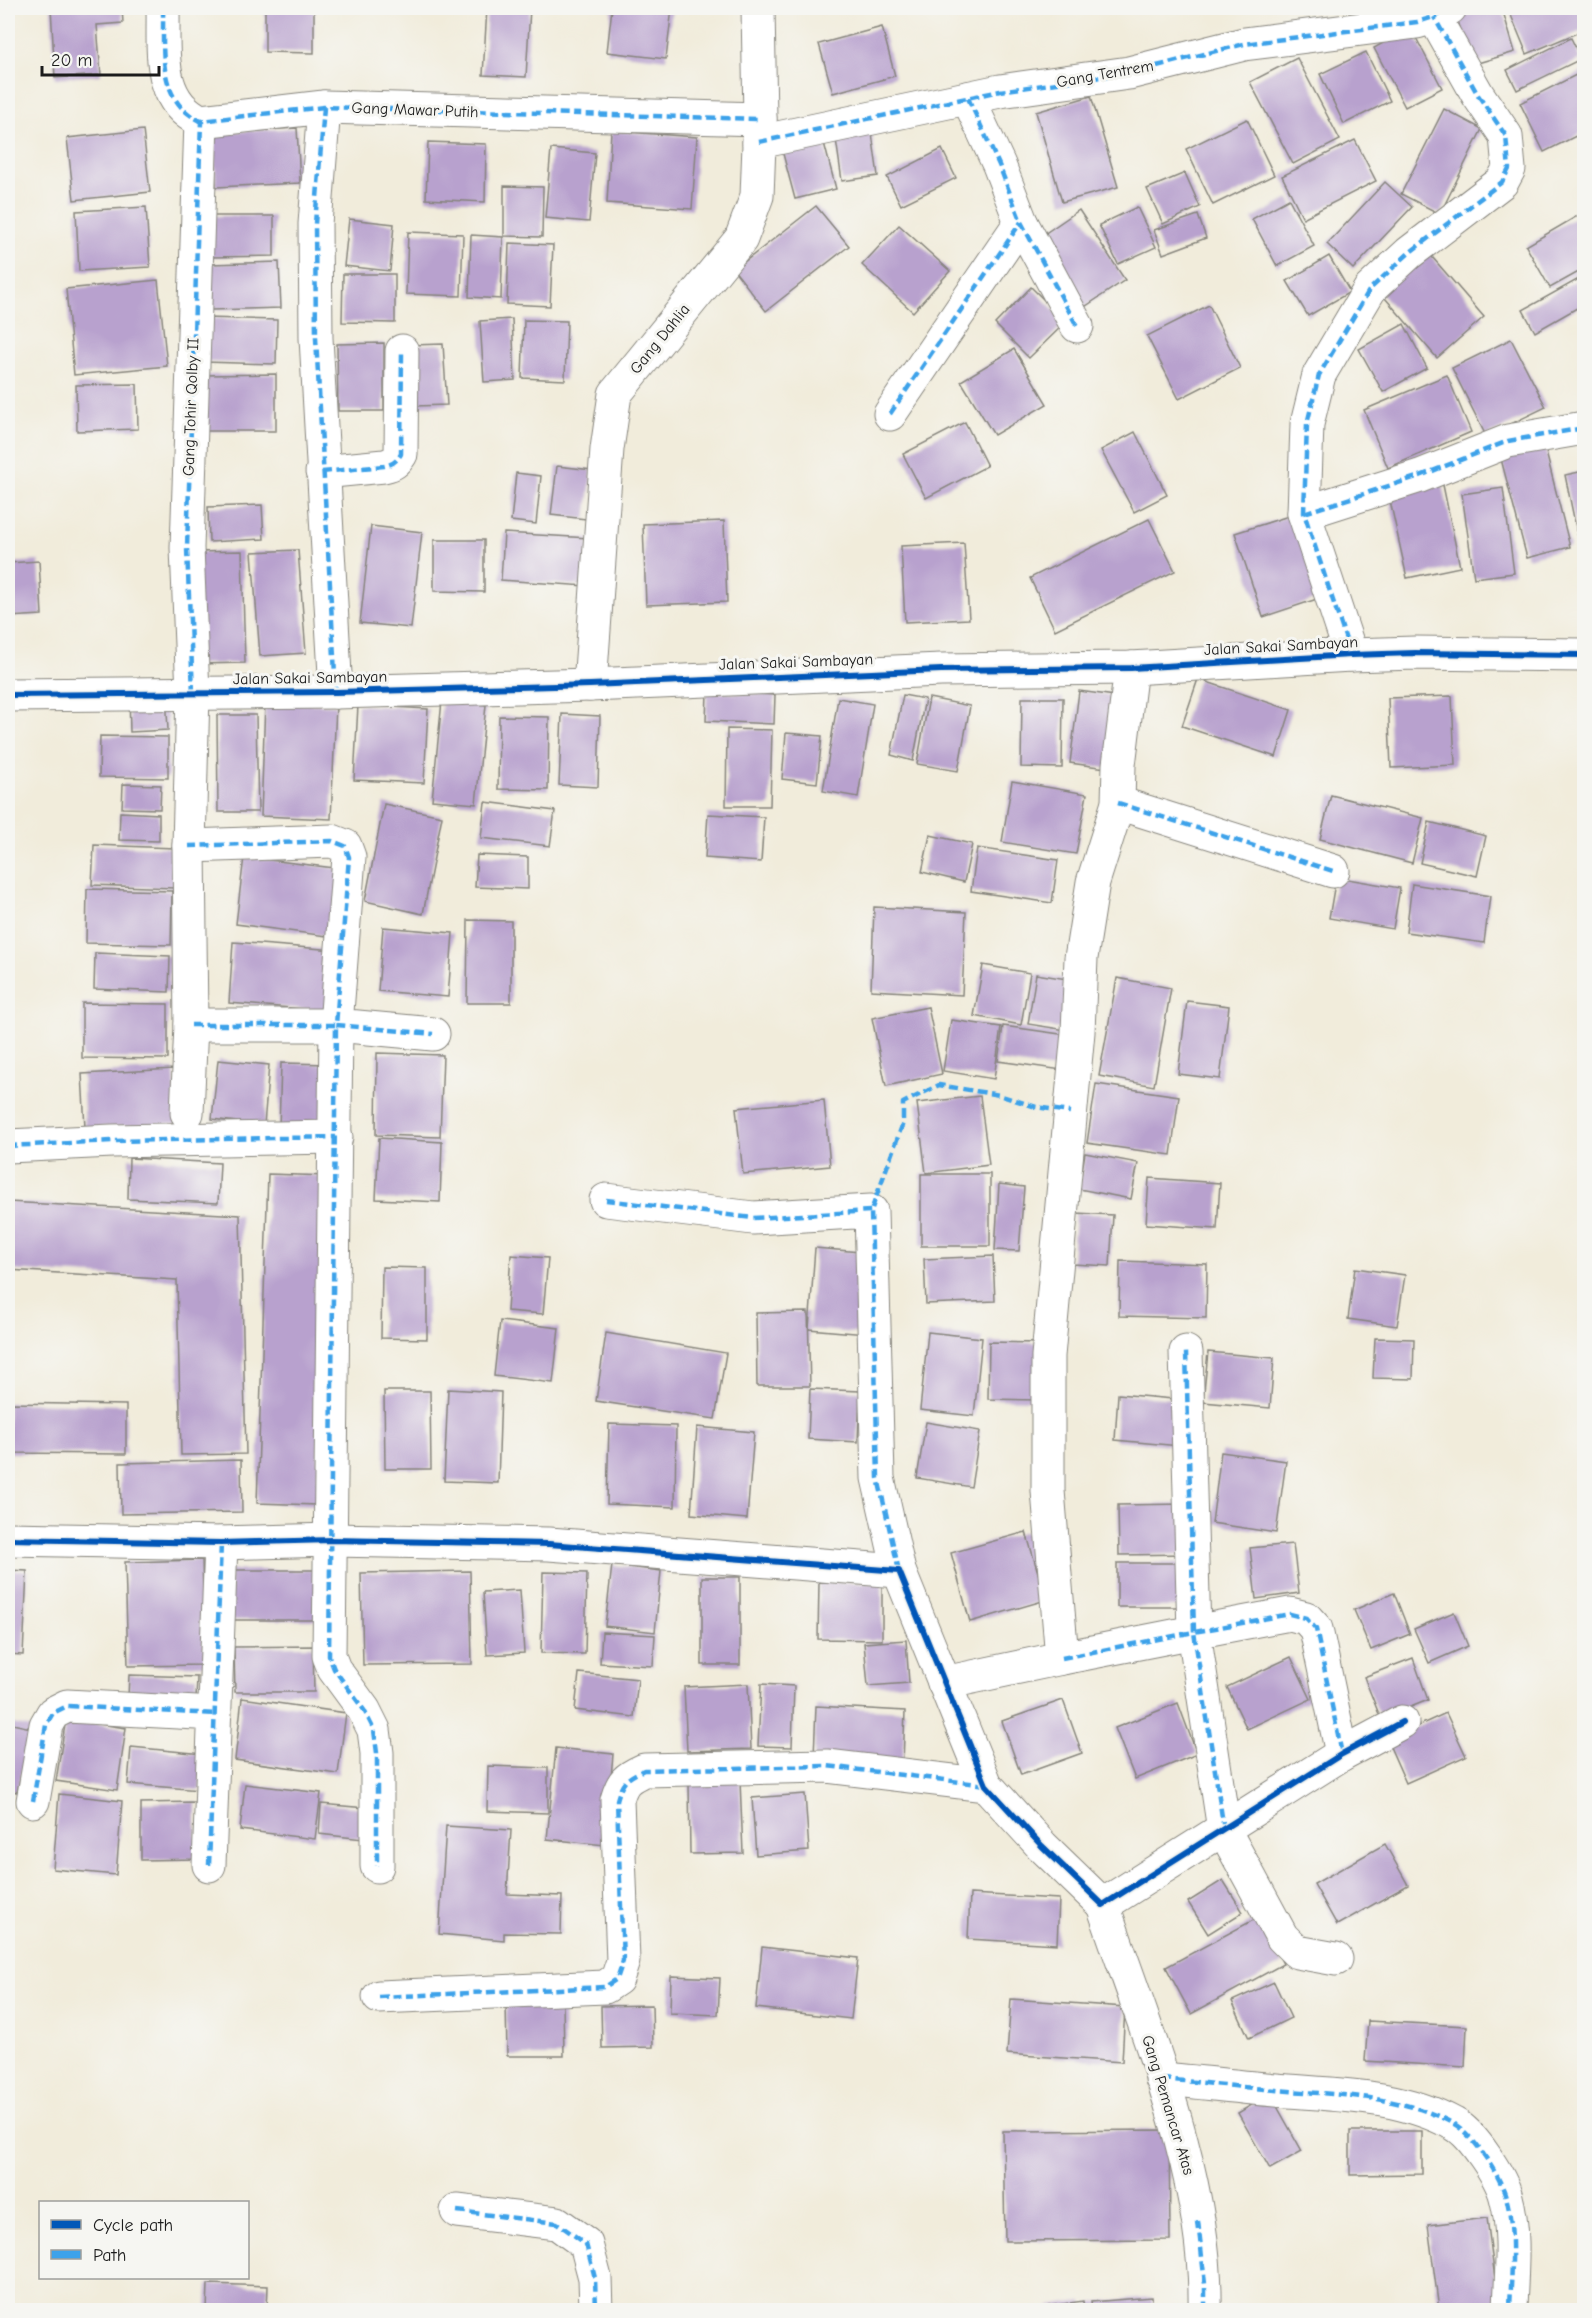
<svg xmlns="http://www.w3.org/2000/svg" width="1592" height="2318" font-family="'Comic Neue',sans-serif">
<rect width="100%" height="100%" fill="#f6f6f2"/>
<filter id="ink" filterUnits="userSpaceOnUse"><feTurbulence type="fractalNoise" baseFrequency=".0167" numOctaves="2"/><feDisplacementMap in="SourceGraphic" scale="12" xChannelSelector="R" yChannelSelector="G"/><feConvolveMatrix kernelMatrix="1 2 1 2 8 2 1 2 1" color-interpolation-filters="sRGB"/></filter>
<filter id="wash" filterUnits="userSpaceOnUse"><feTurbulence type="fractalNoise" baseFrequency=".008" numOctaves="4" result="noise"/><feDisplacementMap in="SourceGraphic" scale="24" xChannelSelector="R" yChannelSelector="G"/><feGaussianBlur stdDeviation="1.35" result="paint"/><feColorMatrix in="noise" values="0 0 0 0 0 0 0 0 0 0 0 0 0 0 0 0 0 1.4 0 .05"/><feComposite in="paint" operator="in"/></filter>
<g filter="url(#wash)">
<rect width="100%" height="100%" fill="#f1ecdb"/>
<g id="blocks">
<g fill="#b8a1ce">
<polygon points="51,8 122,8 123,23 97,25 101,75 55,78"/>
<polygon points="265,8 314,8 314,53 265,52"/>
<polygon points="487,8 530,8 526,77 483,75"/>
<polygon points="612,8 672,8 666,59 607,52"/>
<polygon points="1493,8 1502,8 1515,52 1471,65 1456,18"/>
<polygon points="1508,8 1584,8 1584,30 1527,54"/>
<polygon points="882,27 895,76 833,93 819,44"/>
<polygon points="1411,28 1442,88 1405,107 1374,48"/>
<polygon points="1571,38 1581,59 1517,90 1507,70"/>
<polygon points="1366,52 1390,101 1344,124 1320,74"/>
<polygon points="1297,58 1340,140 1293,164 1250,82"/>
<polygon points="1584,71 1584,132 1544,152 1520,103"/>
<polygon points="1091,96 1118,187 1062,202 1036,112"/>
<polygon points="1444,109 1482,129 1440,214 1401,194"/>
<polygon points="1247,119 1274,175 1213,205 1186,149"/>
<polygon points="297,128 300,183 216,187 213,133"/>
<polygon points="143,130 150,192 74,200 67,138"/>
<polygon points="611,131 697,137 692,209 607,203"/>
<polygon points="872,133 878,176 842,181 836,139"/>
<polygon points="823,139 836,189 795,199 782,150"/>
<polygon points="1355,140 1376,181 1303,218 1282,176"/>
<polygon points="428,142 486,144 485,202 426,199"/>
<polygon points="551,149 595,153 589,222 545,218"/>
<polygon points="942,149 956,178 901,205 887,177"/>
<polygon points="1185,173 1200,207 1163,224 1147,189"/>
<polygon points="1385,182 1412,207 1353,269 1327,244"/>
<polygon points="504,186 543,187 542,237 504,236"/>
<polygon points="1289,199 1314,246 1277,266 1252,219"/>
<polygon points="816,206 849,246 766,311 734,270"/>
<polygon points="146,207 150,267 79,271 76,211"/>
<polygon points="1137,207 1156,247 1118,264 1099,225"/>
<polygon points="1079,210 1125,280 1083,308 1037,239"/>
<polygon points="1584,212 1584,269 1550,288 1526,246"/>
<polygon points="1198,215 1206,238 1163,254 1154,230"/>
<polygon points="207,216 274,216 274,256 207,257"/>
<polygon points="349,219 394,224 390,271 344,266"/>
<polygon points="899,225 950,271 913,312 862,265"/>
<polygon points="408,232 463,234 461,296 406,294"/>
<polygon points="471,235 503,237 501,299 469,297"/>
<polygon points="509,243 553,245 550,306 507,304"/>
<polygon points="1426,250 1484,317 1437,358 1379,291"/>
<polygon points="1329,256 1350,292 1308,316 1287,281"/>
<polygon points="279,262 281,308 211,310 210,264"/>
<polygon points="343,274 395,274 395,323 342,322"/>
<polygon points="1584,276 1584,304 1535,332 1523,310"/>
<polygon points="158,280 167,366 74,375 66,289"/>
<polygon points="1031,287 1066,322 1029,358 995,324"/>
<polygon points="1209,305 1240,368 1179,399 1147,336"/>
<polygon points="205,318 277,320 276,364 204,362"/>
<polygon points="512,319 515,380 484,382 480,321"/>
<polygon points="524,320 567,321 565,380 522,378"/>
<polygon points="1404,324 1427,368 1383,392 1359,349"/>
<polygon points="1511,339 1546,407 1486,436 1452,368"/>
<polygon points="384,343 384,411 338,411 337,344"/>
<polygon points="443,344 447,405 415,406 411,345"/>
<polygon points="1014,349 1047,404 994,435 961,381"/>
<polygon points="276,374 276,431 203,431 202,375"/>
<polygon points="1447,375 1471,432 1388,468 1364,410"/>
<polygon points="137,384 138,429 77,431 76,385"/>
<polygon points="965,422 987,466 926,498 903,454"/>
<polygon points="1135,432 1167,495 1134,512 1101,450"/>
<polygon points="1545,448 1570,547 1527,558 1501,459"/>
<polygon points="557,466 592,470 586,519 551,515"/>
<polygon points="1584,471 1584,556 1582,557 1565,475"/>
<polygon points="516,473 541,476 536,524 511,521"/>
<polygon points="1443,485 1460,567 1407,578 1389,496"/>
<polygon points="1503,488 1514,573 1474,578 1462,494"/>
<polygon points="262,505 264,539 209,542 208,507"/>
<polygon points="1292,515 1320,598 1263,617 1235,533"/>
<polygon points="1149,519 1175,571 1055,630 1030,578"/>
<polygon points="724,521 727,602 646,605 643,524"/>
<polygon points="371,526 422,532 411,628 360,623"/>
<polygon points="504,533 589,538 586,586 501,580"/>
<polygon points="434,540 484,540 484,592 434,591"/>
<polygon points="964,543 969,619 905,622 901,546"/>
<polygon points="298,550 306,653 260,656 252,552"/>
<polygon points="242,551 245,663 199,664 196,552"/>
<polygon points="39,561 42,615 8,617 8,563"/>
<polygon points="1198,679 1291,710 1276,757 1182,726"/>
<polygon points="1079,691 1122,697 1113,769 1070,763"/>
<polygon points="707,692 775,695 774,724 706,721"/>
<polygon points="166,694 168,730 130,732 129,696"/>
<polygon points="903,695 925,699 913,761 891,755"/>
<polygon points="1452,696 1455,765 1391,768 1388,698"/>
<polygon points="838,698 873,704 858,797 823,791"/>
<polygon points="929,698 970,706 958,771 917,764"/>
<polygon points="1022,698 1063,698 1062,768 1021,767"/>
<polygon points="442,701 486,705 476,804 432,800"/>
<polygon points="265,702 336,705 331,819 261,816"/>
<polygon points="358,705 428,709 424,783 354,780"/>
<polygon points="562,714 600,716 598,787 559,785"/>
<polygon points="217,715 256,715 258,812 218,812"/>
<polygon points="499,716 549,717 548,790 498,789"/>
<polygon points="727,729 772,730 770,806 726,806"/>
<polygon points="786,733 822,736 817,783 782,779"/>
<polygon points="100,736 168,737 168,778 99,777"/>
<polygon points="1012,781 1087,794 1076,854 1002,842"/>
<polygon points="123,784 161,785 160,809 122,808"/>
<polygon points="1331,795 1423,818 1412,863 1320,839"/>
<polygon points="485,802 555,811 550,846 481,838"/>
<polygon points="384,804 442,816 423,914 365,901"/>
<polygon points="120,812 159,814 159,841 119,840"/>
<polygon points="708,814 764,817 761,862 705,858"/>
<polygon points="1429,822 1486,836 1477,876 1420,863"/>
<polygon points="930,835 972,844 964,882 922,872"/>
<polygon points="94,845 175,848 174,888 92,885"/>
<polygon points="977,848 1058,860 1052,903 971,891"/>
<polygon points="477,855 528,857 528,889 475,887"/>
<polygon points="244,857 342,869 334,937 236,924"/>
<polygon points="1336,877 1400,888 1393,929 1329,918"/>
<polygon points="1412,884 1490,896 1484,943 1406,932"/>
<polygon points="87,889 172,891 171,945 86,943"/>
<polygon points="874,907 966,912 962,995 871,990"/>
<polygon points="468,920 511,921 511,1003 467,1003"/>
<polygon points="383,927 453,933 448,997 378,991"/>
<polygon points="233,942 335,950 331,1011 229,1003"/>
<polygon points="95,953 170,956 169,992 94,989"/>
<polygon points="983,965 1030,973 1021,1025 974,1016"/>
<polygon points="1036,974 1080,981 1072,1031 1028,1024"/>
<polygon points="1117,978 1171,988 1154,1086 1099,1076"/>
<polygon points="1187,1001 1229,1006 1220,1079 1178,1074"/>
<polygon points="82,1003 168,1004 168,1059 82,1058"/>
<polygon points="928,1007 942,1074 886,1086 872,1018"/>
<polygon points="951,1020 1001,1027 994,1079 943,1071"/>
<polygon points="1003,1026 1074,1036 1069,1071 998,1061"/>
<polygon points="377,1053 443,1055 440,1137 376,1135"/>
<polygon points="218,1060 269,1065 264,1125 212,1119"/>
<polygon points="281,1063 331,1064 329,1131 279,1129"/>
<polygon points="174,1069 177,1123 85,1128 82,1074"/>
<polygon points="1096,1084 1179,1096 1171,1155 1087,1143"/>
<polygon points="980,1096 989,1165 926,1173 917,1103"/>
<polygon points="824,1100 830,1166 743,1174 736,1108"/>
<polygon points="379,1138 442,1142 440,1202 376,1199"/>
<polygon points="1085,1153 1138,1163 1131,1199 1079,1189"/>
<polygon points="129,1158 220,1163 218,1203 128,1199"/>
<polygon points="268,1174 328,1176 317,1505 257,1503"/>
<rect x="921" y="1174" width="69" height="72"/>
<polygon points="1149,1178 1220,1183 1217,1229 1146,1224"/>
<polygon points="999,1184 1024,1187 1019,1251 995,1250"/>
<polygon points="8,1202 240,1215 246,1454 181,1455 177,1280 8,1270"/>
<polygon points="1075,1213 1113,1215 1110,1266 1072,1264"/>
<polygon points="815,1248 871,1253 866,1334 809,1329"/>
<polygon points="511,1255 548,1258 543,1314 507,1311"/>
<polygon points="993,1256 995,1301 926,1304 924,1259"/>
<polygon points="1120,1261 1207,1264 1206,1318 1119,1316"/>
<polygon points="382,1267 427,1268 427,1339 381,1338"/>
<polygon points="1355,1268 1405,1275 1397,1326 1348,1319"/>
<polygon points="808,1312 810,1386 757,1386 756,1313"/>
<polygon points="500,1321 559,1328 553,1383 494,1376"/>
<polygon points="928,1332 982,1338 974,1416 920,1410"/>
<polygon points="606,1333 726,1353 715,1419 596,1401"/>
<polygon points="1375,1338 1414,1339 1413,1379 1373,1378"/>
<polygon points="989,1342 1039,1343 1039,1400 988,1399"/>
<polygon points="1208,1352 1274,1358 1270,1408 1203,1402"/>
<polygon points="448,1389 501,1392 498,1483 444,1481"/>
<polygon points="810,1389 860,1391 858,1442 808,1439"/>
<polygon points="384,1391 430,1391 431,1469 385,1469"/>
<polygon points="1118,1394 1184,1400 1180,1446 1115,1440"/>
<polygon points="8,1403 126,1405 126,1454 8,1453"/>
<polygon points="926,1422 980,1431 971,1487 917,1478"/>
<polygon points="609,1424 676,1426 675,1507 607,1504"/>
<polygon points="697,1427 754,1432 747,1519 691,1514"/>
<polygon points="1221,1452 1286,1461 1276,1533 1212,1523"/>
<polygon points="241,1460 242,1512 121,1514 120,1463"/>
<polygon points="1187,1504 1189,1554 1119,1555 1118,1505"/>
<polygon points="1026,1532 1046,1600 970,1622 951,1553"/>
<polygon points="1293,1544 1299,1593 1256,1599 1250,1548"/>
<polygon points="202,1560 205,1665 128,1666 125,1562"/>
<polygon points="1117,1563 1182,1563 1183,1607 1117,1607"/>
<polygon points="612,1565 661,1571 655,1632 605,1626"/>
<polygon points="8,1570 27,1571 23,1655 8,1654"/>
<polygon points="230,1570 317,1570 318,1620 230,1620"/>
<polygon points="470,1571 472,1664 363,1665 361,1573"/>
<polygon points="543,1572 587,1573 585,1654 541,1653"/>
<rect x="702" y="1577" width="38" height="88"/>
<polygon points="819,1582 882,1583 882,1640 818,1639"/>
<polygon points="520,1590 524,1653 487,1655 483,1592"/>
<polygon points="1394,1593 1410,1634 1371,1650 1354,1610"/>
<polygon points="1454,1612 1468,1646 1429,1663 1414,1629"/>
<polygon points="602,1632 655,1635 653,1666 600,1663"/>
<polygon points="906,1640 909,1683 868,1686 864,1643"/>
<polygon points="313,1646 314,1692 235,1692 234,1647"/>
<polygon points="1291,1657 1311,1699 1247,1729 1227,1687"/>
<polygon points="1413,1658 1428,1700 1381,1719 1364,1677"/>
<polygon points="579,1673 638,1679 634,1717 575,1710"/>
<polygon points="129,1675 197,1677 196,1700 128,1698"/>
<polygon points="748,1684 751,1749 687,1751 684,1687"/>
<polygon points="761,1684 794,1686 792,1747 758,1746"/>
<polygon points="242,1698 346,1713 338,1774 235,1760"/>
<polygon points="1063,1700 1082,1753 1021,1775 1002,1721"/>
<polygon points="1178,1703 1197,1754 1135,1779 1115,1728"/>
<polygon points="816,1706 905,1711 903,1762 814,1757"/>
<polygon points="1446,1713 1466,1756 1406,1783 1387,1740"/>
<polygon points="66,1719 126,1728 117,1790 56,1781"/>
<polygon points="8,1723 31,1728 17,1792 8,1790"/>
<polygon points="131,1747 203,1754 200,1790 128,1784"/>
<polygon points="556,1748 613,1754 605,1845 547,1839"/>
<polygon points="488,1766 548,1768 548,1813 487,1811"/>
<polygon points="740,1781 743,1853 690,1854 689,1782"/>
<polygon points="245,1784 321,1793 315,1839 240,1830"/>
<polygon points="59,1794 122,1801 116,1875 53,1869"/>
<polygon points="805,1794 809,1851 756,1855 752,1798"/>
<polygon points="196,1802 196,1859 141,1860 141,1803"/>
<polygon points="321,1804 366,1808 363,1839 319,1834"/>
<polygon points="446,1826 511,1830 507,1894 562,1896 561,1934 504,1933 504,1940 439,1934"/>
<polygon points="1385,1844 1408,1885 1337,1925 1314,1884"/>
<polygon points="1223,1880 1243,1912 1208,1934 1188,1902"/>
<polygon points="970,1894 1059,1899 1057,1944 968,1939"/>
<polygon points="1259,1917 1283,1964 1191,2014 1166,1967"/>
<polygon points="762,1947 858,1958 851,2019 756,2008"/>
<polygon points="671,1976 720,1978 718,2015 670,2013"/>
<polygon points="1274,1982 1291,2018 1249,2038 1232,2001"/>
<polygon points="1011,1999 1125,2007 1122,2062 1007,2054"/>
<polygon points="506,2002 563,2002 564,2056 507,2056"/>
<polygon points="652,2005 653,2047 602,2048 601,2006"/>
<polygon points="1368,2021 1467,2026 1465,2067 1365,2061"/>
<polygon points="1270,2094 1302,2151 1270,2169 1238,2113"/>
<polygon points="1169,2130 1170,2240 1005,2241 1003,2131"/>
<polygon points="1350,2131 1422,2131 1422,2174 1350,2175"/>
<polygon points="1487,2218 1498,2302 1439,2310 1428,2225"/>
<polygon points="208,2284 268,2286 267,2310 207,2310"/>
<polygon points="1152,2297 1153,2310 1092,2310 1091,2302"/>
<polygon points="1083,2301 1084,2310 1049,2310 1049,2306"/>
</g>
</g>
</g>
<g filter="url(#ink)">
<use href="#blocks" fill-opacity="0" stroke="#86847c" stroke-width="1.5"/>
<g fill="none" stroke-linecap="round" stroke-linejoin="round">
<defs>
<g id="street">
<path d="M163 8C164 49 156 101 201 121L324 107 760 119"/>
<polyline points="968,98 999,165 1021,222 1077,326"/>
<polyline points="324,107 315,224 316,338 336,692"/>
<polyline points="759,142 1000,91 1129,73 1244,44 1417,22 1434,17 1450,8"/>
<polyline points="890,414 1021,222"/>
<path d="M322 472 384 466C393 464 396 462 401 454L402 351"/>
<polyline points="1304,513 1420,476 1508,441 1584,428"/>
<polyline points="1351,655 1304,513 1307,424 1319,375 1370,289 1409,253 1502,182 1509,169 1506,136 1478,95 1434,17"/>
<polyline points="590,685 607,449 615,394 741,239 757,196 760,119 758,8"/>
<polyline points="8,695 336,692 590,685 941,670 1131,668 1351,655 1415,653 1584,655"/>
<polyline points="1118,803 1333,871"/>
<polyline points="189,846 332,841 345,846 349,857 336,1025 433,1034"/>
<polyline points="191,1025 336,1025 329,1656 334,1669 364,1710 374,1730 377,1753 377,1866"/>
<polyline points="187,1113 191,1025 189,846 193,693 187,548 201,121"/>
<polyline points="8,1146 112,1141 336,1137"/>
<polyline points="606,1200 753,1218 871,1211 878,1478 899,1571"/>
<polyline points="8,1539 221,1543 332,1540 549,1544 899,1571 986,1785 1042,1846 1103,1905 1342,1754 1402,1722"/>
<polyline points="1062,1658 1194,1632 1186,1352"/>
<polyline points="944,1683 1062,1658 1048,1491 1048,1356 1078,1032 1081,958 1093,882 1118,803 1119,765 1131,668"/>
<polyline points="33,1801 46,1725 53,1713 67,1706 215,1714"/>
<polyline points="209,1865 221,1543"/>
<path d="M1103 1905C1145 2030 1208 2177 1205 2310"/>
<polyline points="1336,1959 1297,1952 1282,1937 1224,1830 1194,1632 1290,1614 1306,1618 1316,1629 1342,1754"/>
<path d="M379 1997 605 1987 617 1979 623 1961 617 1800C622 1782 626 1778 644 1770L827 1766 986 1785"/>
<path d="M1162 2079C1200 2082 1238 2087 1276 2090 1335 2095 1400 2094 1454 2124 1472 2133 1501 2177 1506 2197 1516 2233 1511 2274 1510 2310"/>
<polyline points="457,2211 557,2223 586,2244 595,2278 596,2310"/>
</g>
</defs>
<use href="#street" stroke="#86847c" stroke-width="35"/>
<use href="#street" stroke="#fff" stroke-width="33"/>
<g stroke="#3da2ea" stroke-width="4.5" stroke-dasharray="9 4.5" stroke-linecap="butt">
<path d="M163 8C164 49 156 101 201 121L324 107 760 119"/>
<polyline points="968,98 999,165 1021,222 1077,326"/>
<polyline points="324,107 315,224 316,338 336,692"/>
<polyline points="759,142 1000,91 1129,73 1244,44 1417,22 1434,17 1450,8"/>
<polyline points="890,414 1021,222"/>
<path d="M322 472 384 466C393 464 396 462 401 454L402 351"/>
<polyline points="1304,513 1420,476 1508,441 1584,428"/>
<polyline points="1351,655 1304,513 1307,424 1319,375 1370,289 1409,253 1502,182 1509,169 1506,136 1478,95 1434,17"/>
<polyline points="193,693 187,548 201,121"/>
<polyline points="1118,803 1333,871"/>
<polyline points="189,846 332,841 345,846 349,857 336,1025 433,1034"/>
<polyline points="191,1025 336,1025 329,1656 334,1669 364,1710 374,1730 377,1753 377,1866"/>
<polyline points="8,1146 112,1141 336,1137"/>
<polyline points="606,1200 753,1218 871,1211"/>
<polyline points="899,1571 878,1478 871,1211 903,1123 903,1103 939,1085 999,1095 1036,1107 1070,1112"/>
<polyline points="1062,1658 1194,1632 1186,1352"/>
<polyline points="33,1801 46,1725 53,1713 67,1706 215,1714"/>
<polyline points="1224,1830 1194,1632 1290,1614 1306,1618 1316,1629 1342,1754 1345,1752"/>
<polyline points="209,1865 221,1543"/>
<path d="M379 1997 605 1987 617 1979 623 1961 617 1800C622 1782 626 1778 644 1770L827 1766 986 1785"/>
<path d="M1162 2079C1200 2082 1238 2087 1276 2090 1335 2095 1400 2094 1454 2124 1472 2133 1501 2177 1506 2197 1516 2233 1511 2274 1510 2310"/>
<polyline points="457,2211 557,2223 586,2244 595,2278 596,2310"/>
<polyline points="1198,2221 1205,2284 1205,2310"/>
</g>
<defs>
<g id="cycleway">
<polyline points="8,695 336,692 590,685 941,670 1131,668 1351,655 1415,653 1584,655"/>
<polyline points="8,1539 221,1543 332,1540 549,1544 899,1571 986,1785 1042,1846 1103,1905 1342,1754 1402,1722"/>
</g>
</defs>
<use href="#cycleway" stroke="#f6f6f2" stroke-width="10"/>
<use href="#cycleway" stroke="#0057b8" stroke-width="6"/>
</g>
</g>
<g text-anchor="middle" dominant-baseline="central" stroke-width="6" stroke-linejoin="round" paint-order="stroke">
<g font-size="16" fill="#1c1c1c" stroke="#f6f6f2">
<text transform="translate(1105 74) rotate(-10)">Gang Tentrem</text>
<text transform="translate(415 110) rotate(2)">Gang Mawar Putih</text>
<text transform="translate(660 339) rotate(-51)">Gang Dahlia</text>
<text transform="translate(191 407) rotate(-88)">Gang Tohir Qolby II</text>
<text transform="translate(1281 646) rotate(-3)">Jalan Sakai Sambayan</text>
<text transform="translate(796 662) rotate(-2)">Jalan Sakai Sambayan</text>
<text transform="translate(310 678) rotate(-1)">Jalan Sakai Sambayan</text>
<text transform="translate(1168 2105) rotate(73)">Gang Pemancar Atas</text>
</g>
</g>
<rect width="1592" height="2318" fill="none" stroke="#f6f6f2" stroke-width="30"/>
<rect x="39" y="2201" width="210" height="78" fill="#f6f6f2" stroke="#9f9f9c" stroke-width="1.5"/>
<rect x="51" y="2220" width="30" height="9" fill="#0057b8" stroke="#9f9f9c" stroke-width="1.5"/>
<text x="93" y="2231" font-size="18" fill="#1c1c1c">Cycle path</text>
<rect x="51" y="2250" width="30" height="9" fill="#3da2ea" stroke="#9f9f9c" stroke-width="1.5"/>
<text x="93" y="2261" font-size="18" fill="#1c1c1c">Path</text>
<path d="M42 66v9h117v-9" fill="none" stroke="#1c1c1c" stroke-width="3"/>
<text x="51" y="66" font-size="18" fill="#1c1c1c" stroke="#f6f6f2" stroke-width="4.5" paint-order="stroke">20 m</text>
</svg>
